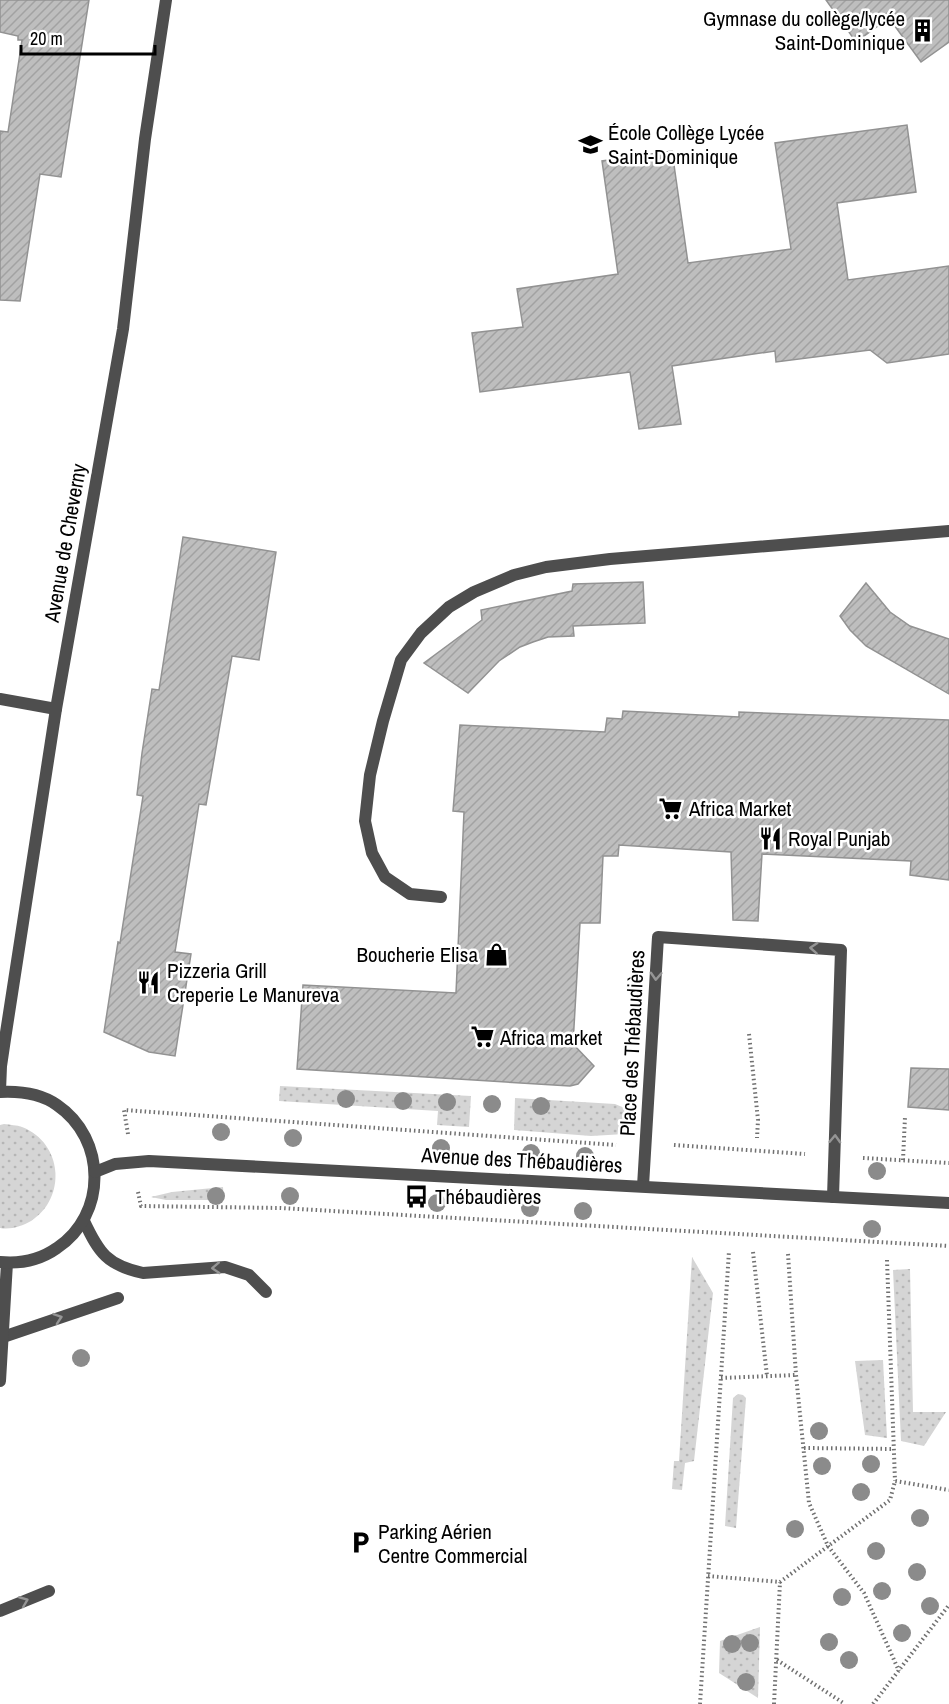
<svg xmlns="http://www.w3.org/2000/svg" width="949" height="1704" font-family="'Archivo Narrow',sans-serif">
<defs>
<pattern id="grass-dots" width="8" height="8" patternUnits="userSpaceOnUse" patternTransform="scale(1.5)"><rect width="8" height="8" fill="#d5d5d5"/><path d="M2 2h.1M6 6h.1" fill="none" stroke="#b5b5b5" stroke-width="1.8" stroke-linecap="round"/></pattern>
<pattern id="building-hatch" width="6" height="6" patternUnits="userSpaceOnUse" patternTransform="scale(1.5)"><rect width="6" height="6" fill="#bebebe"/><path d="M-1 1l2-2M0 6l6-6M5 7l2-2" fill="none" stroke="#a2a2a2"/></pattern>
</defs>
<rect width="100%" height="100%" fill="#fff"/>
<g fill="url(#grass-dots)">
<polygon points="280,1086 471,1096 469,1127 437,1125 438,1111 279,1101"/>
<polygon points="515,1098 615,1104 627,1109 625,1134 591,1136 514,1130"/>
<path d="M4 1124C10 1125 17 1125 22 1127 63 1143 67 1198 31 1221 22 1226 11 1230 0 1228V1125Z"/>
<polygon points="223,1187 224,1200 166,1200 151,1197 172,1192"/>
<polygon points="692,1257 713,1293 694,1461 685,1463 682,1490 672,1489 674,1461 679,1461"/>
<polygon points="910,1269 913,1412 946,1412 924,1446 901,1441 893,1270"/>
<polygon points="883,1360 887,1438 865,1435 855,1361"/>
<polygon points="738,1394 743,1395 746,1398 736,1528 725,1526 733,1398"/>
<polygon points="760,1627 758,1698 719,1673 720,1641"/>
</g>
<g fill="url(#building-hatch)" stroke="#929292" stroke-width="1.5">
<polygon points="0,0 89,0 61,177 40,174 20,301 0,300 0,131 8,132 22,40 18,40 18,36 0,32"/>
<polygon points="826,0 949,0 949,42 921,62 889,18 856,42"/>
<polygon points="907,125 916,192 837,203 848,280 949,266 949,354 887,363 870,350 776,362 775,351 672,366 681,424 639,429 630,372 480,392 472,333 523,327 517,289 618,274 602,161 672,151 688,263 791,249 775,143"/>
<polygon points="183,537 276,552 259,660 232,656 206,805 199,804 175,952 191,954 175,1056 149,1052 104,1032 118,942 120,943 143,796 137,795 142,753 152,689 159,690"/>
<polygon points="643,582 645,623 573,626 574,636 548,637 533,642 520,647 499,661 468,693 424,663 482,620 481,610 572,591 573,584"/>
<polygon points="866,583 890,612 910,626 949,639 949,694 866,646 850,630 840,616"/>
<polygon points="623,711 739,717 739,712 949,720 949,880 910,875 911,861 762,854 758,921 733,920 731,852 619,845 618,856 603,856 600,923 580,923 573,1044 594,1066 578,1084 570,1086 297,1069 303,985 456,993 464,812 453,811 460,725 605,732 607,718 622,719"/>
<polygon points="911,1068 949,1069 949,1110 908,1107"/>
</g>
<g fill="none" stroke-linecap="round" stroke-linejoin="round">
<g stroke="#707070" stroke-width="4" stroke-dasharray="1.5 3" stroke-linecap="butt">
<polyline points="749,1034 758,1120 757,1138"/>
<polyline points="128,1134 124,1110 616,1145"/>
<polyline points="674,1145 805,1154"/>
<polyline points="863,1158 949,1163"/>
<polyline points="903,1160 905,1117"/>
<polyline points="138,1192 141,1206 280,1208 949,1246"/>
<polyline points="753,1252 767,1376"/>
<polyline points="788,1254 796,1375 809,1503 828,1546 864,1593 899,1671"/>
<polyline points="887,1260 895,1481"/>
<polyline points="721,1378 796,1375"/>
<polyline points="804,1448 894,1449"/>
<polyline points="708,1576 780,1582 890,1500 895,1481 949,1490"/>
<polyline points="777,1660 845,1704"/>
<polyline points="700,1704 729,1251"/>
<polyline points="774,1704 780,1582"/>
<polyline points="873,1704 949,1605"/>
</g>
<g stroke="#4e4e4e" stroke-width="12">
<polyline points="441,897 410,894 385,877 372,853 365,821 370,775 383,721 401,660 421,633 449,607 474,592 514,575 546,567 610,559 949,531"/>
<path d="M84 1221C99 1253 107 1265 143 1273L225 1267 249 1275 266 1292"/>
<polyline points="3,1337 118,1298"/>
<polyline points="0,1611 49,1591"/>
</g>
<g stroke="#4e4e4e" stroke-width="12">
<polyline points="0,699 56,709"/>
<polyline points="0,1091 1,1066 5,1039 56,709 123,329 145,139 166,0"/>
<polyline points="643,1186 658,937 841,950 833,1197"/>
<polyline points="0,1381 7,1263"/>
</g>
<g stroke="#4e4e4e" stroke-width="12">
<path d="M0 1092C20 1091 40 1093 57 1105 107 1139 107 1215 57 1248 40 1260 20 1264 0 1262"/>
<polyline points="95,1172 115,1164 149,1161 949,1203"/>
</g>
</g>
<g fill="#8b8b8b">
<circle cx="346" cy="1099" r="9"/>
<circle cx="403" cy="1101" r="9"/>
<circle cx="447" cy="1102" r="9"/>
<circle cx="492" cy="1104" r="9"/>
<circle cx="541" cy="1106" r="9"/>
<circle cx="221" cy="1132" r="9"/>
<circle cx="293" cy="1138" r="9"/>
<circle cx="441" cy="1148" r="9"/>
<circle cx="531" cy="1153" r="9"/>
<circle cx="585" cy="1156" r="9"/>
<circle cx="877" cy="1171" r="9"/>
<circle cx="216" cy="1196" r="9"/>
<circle cx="290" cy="1196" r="9"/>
<circle cx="437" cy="1203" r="9"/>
<circle cx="530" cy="1208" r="9"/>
<circle cx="583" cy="1211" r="9"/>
<circle cx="872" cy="1229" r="9"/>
<circle cx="81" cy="1358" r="9"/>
<circle cx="819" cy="1431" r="9"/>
<circle cx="871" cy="1464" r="9"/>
<circle cx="822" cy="1466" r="9"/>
<circle cx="861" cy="1492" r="9"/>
<circle cx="920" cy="1518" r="9"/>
<circle cx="795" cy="1529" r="9"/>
<circle cx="876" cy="1551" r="9"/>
<circle cx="917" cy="1572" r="9"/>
<circle cx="882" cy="1591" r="9"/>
<circle cx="842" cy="1597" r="9"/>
<circle cx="930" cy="1606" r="9"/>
<circle cx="902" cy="1633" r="9"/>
<circle cx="829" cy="1642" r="9"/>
<circle cx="750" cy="1643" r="9"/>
<circle cx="732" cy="1644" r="9"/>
<circle cx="849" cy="1660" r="9"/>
<circle cx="746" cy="1682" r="9"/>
</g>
<defs><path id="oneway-chevron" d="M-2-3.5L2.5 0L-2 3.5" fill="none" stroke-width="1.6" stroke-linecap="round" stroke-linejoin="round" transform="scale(1.5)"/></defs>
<g stroke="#959595">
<use href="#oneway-chevron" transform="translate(814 948) rotate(-176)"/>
<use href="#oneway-chevron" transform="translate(656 976) rotate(93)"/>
<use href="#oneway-chevron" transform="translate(835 1139) rotate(-88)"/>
<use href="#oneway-chevron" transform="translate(216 1268) rotate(177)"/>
<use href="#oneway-chevron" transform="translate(58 1318) rotate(-19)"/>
<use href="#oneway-chevron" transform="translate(24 1601) rotate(-22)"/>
</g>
<defs>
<symbol id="building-bare" viewBox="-9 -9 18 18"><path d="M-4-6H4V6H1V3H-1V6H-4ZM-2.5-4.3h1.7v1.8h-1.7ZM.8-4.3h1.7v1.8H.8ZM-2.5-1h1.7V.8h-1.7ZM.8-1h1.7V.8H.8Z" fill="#000" stroke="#fff" stroke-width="2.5" paint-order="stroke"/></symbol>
<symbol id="school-bare" viewBox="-9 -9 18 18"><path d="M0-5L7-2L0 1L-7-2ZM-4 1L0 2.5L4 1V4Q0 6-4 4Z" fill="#000" stroke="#fff" stroke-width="2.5" paint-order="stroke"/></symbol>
<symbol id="supermarket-bare" viewBox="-9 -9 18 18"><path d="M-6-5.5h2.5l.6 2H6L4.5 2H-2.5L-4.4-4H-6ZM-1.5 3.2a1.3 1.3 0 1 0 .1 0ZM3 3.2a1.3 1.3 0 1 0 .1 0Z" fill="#000" stroke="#fff" stroke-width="2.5" paint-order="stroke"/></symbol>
<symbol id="restaurant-bare" viewBox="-9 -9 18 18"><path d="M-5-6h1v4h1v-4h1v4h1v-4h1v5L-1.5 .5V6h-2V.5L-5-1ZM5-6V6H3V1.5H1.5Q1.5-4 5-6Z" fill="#000" stroke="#fff" stroke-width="2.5" paint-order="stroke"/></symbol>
<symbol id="shop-bare" viewBox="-9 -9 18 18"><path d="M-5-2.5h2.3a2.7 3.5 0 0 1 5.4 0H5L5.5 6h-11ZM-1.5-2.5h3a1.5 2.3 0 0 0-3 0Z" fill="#000" stroke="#fff" stroke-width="2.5" paint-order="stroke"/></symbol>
<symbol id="bus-bare" viewBox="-9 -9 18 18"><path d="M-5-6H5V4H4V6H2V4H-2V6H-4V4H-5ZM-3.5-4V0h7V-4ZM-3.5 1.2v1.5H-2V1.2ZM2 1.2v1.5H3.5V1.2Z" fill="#000" stroke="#fff" stroke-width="2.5" paint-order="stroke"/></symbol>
<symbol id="parking-bare" viewBox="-9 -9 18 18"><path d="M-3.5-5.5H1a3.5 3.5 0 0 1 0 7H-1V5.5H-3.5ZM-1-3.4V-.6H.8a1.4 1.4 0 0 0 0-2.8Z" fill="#000" stroke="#fff" stroke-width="2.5" paint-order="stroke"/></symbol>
</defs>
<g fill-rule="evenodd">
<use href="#building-bare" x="906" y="14" width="33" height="33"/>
<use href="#school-bare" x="574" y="128" width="33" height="33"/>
<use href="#supermarket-bare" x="654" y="792" width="33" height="33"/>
<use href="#restaurant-bare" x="754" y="822" width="33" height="33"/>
<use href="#shop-bare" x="480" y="938" width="33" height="33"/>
<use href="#restaurant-bare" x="132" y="966" width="33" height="33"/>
<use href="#supermarket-bare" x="466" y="1020" width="33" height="33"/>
<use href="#bus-bare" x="400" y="1180" width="33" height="33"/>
<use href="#parking-bare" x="344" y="1526" width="33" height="33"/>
</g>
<g text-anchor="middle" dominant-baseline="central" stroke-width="5" stroke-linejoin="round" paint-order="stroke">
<g font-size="21" fill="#000" stroke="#fff" text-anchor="start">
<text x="905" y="18" text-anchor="end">Gymnase du collège/lycée<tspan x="905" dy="24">Saint-Dominique</tspan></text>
<text x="608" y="132">École Collège Lycée<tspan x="608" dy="24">Saint-Dominique</tspan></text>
<text x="689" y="808">Africa Market</text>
<text x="788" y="838">Royal Punjab</text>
<text x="478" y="954" text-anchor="end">Boucherie Elisa</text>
<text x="167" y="970">Pizzeria Grill<tspan x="167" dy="24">Creperie Le Manureva</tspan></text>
<text x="500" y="1037">Africa market</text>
<text x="435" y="1196">Thébaudières</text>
<text x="378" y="1531">Parking Aérien<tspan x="378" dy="24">Centre Commercial</tspan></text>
</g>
<g font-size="21" fill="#000" stroke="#fff">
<text transform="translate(65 543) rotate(-80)">Avenue de Cheverny</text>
<text transform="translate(632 1043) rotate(-87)">Place des Thébaudières</text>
<text transform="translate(522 1160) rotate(3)">Avenue des Thébaudières</text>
</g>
</g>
<path d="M21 45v9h134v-9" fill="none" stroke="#000000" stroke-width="3"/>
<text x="30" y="45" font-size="18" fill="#000000" stroke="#ffffff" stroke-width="4.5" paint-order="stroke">20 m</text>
</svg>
